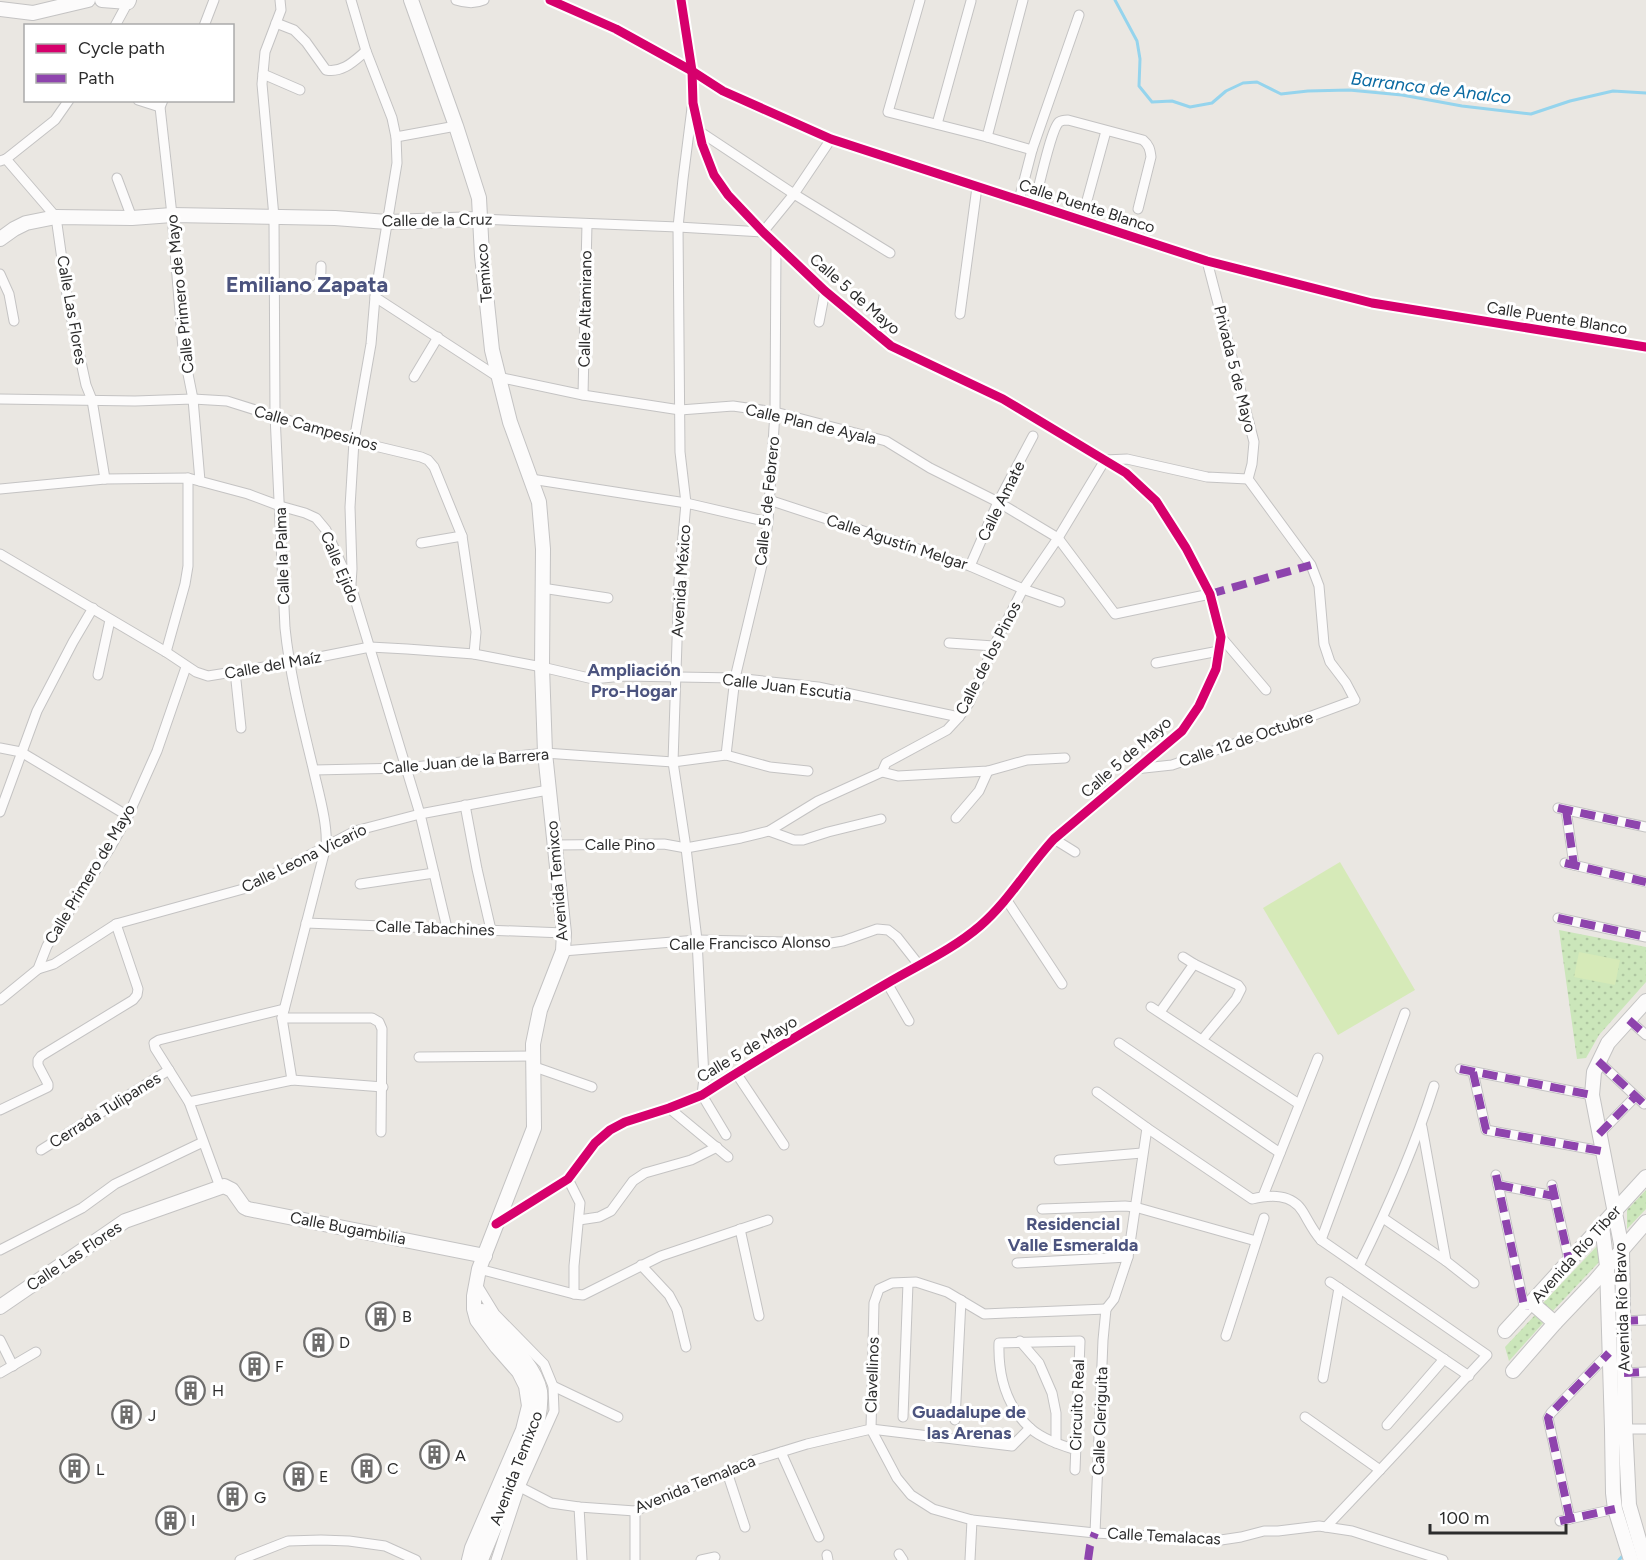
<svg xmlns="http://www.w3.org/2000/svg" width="1646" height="1560" font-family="Figtree,sans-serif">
<defs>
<pattern id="grass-dots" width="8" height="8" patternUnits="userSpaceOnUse" patternTransform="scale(1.5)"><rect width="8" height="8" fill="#cbe6ba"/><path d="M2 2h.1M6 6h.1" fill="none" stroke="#aec5a0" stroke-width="1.8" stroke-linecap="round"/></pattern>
</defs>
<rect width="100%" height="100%" fill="#eae7e2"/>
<g fill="url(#grass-dots)">
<polygon points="1559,930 1646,947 1646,982 1599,1035 1586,1058 1577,1059"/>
<polygon points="1646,1190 1646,1209 1627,1229 1627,1210"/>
<polygon points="1599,1244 1600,1261 1550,1314 1542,1304"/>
<polygon points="1536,1314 1545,1321 1509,1361 1505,1347"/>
</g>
<g fill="#d6eab8">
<polygon points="1340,862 1415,990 1338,1035 1263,908"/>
<polygon points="1579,952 1620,960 1615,985 1574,977"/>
</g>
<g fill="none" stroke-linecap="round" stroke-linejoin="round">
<g stroke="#95d4ed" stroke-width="3">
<polyline points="1115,0 1137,41 1140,59 1139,86 1152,102 1172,101 1190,107 1212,103 1226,91 1243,83 1257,82 1281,94 1308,91 1349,90 1402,95 1462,106 1531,114 1570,101 1613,91 1646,93"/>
<polyline points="1619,1560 1625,1553"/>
</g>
<defs>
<g id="street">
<path d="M280 0 281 10 265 52 262 84 274 217 275 415 285 628C290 676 302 722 313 768 318 791 328 824 326 846L282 1018 292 1080"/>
<polyline points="351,0 366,51 392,118 396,137 397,163 375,297 371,344 354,441 350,507 352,569 351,584"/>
<path d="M456 0C465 3 475 4 484 0"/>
<polyline points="550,0 616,29 692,71 723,91 831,139 1207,261 1372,303 1646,347"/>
<polyline points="920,0 888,112 987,137 1032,150"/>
<path d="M276 23 294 30 306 42 326 70C343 73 354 61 366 51"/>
<polyline points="115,26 128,2"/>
<polyline points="204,26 214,0"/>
<polyline points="263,74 300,90"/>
<polyline points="138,100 160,107"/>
<polyline points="163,100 160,107 172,215 183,349 193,399 200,481"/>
<polyline points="692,108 683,179 678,227 680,452 686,503 679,581 673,762 686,848 697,940 704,1078 702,1095 726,1135"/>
<polyline points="937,124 971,1"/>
<polyline points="699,131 794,194 890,253"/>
<polyline points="396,137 456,126"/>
<polyline points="987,137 1023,0"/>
<polyline points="6,159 56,217 68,302 86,385 92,400 105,479"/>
<polyline points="0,161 6,159 55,120 69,100"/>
<polyline points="117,178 132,218"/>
<polyline points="1019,200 1032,150 1079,15"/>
<polyline points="1086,204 1106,131"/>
<path d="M1034 205C1038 191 1051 129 1059 122 1062 120 1065 120 1068 120L1143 140C1149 145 1150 149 1151 157L1138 209"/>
<polyline points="479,219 678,227 763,232"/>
<polyline points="763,232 794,194 831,139"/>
<polyline points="1207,261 1254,442 1252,464 1248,479"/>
<polyline points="0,274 9,294 14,321"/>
<path d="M274 289C286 289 315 292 320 280 321 276 321 270 321 266"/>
<polyline points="375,297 498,377 583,395 680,410 733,406 775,412 886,441 930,468 998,502 1058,538 1115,614 1210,594"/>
<polyline points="960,314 977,187"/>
<polyline points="819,322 825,291"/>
<polyline points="414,377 438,337"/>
<polyline points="583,395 587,224"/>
<polyline points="0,399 135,401 193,399 227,401 354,441 421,457 428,460 434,467 462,536 476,632 474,654"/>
<polyline points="531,479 686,503 768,522"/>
<polyline points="0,489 105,479 188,478 248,494 280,506 305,513 316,518 326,530 351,586 420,814 447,928"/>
<polyline points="769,500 970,566 1023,589 1060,602"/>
<polyline points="421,543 462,536"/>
<polyline points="0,554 166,652 196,672 208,676 289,663 370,647 407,649 474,654 542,667 593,679 623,676 735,678 818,687 959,717"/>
<polyline points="970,566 998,502 1033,436"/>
<polyline points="542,588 608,598"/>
<polyline points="1221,637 1266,690"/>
<polyline points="949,643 994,646"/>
<polyline points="166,652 185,584 188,566 188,478"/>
<polyline points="1156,663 1219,651"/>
<polyline points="235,671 241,728"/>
<polyline points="98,675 110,620"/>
<polyline points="0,748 21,752 128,816"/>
<polyline points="726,755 735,678 762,565 768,522 775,412 776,244"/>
<polyline points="1135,769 1172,765 1263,734 1355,700 1346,683 1330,662 1324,644 1319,586 1311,565 1248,479"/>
<polyline points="314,770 405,768 545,753 673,762 726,755 770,767 808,771"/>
<polyline points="882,772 898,776 988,771 1027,760 1065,758"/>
<polyline points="465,805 477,869 491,930"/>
<polyline points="1558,808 1646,827"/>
<polyline points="1566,810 1574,865"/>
<polyline points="0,812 37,711 73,642 93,608"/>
<polyline points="956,818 979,791 988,771"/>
<polyline points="769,831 794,840 803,840 828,832 881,819"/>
<polyline points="1054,839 1075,852"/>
<polyline points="554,845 664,844 686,848 741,838 769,831 818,801 882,772 886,763 947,730 959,717 969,703 994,646 1023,589 1058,538 1105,460 1127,459 1207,477 1248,479"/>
<polyline points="1565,863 1646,882"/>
<polyline points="360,884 434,873"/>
<polyline points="1006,899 1062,984"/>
<polyline points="1558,918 1646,937"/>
<polyline points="306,923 564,933"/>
<polyline points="563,951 697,940 831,943 843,941 877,929 888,930 897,937 919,965"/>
<polyline points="1183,957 1194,964 1238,985 1241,989 1236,999 1202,1040"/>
<polyline points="38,969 54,964 116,924 243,889 264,879 355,831 420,814 548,790"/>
<polyline points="887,983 909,1021"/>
<polyline points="0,1000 38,969 47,946 110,848 128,816 157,751 186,667"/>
<polyline points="1151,1007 1299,1104"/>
<polyline points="1160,1012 1194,964"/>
<polyline points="282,1018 372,1018 379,1022 382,1029 381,1132"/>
<polyline points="1629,1020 1646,1035"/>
<polyline points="1119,1043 1280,1153"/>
<polyline points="419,1057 533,1056"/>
<polyline points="1598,1061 1644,1104"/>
<polyline points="532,1066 592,1087"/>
<polyline points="1460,1069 1592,1095"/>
<polyline points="1473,1072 1486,1130 1601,1151"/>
<polyline points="736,1073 784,1145"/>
<path d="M1097 1092 1147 1128 1252 1199C1270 1195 1292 1193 1303 1212 1309 1222 1313 1231 1321 1240L1487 1355 1380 1470 1326 1527"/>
<polyline points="189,1102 292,1080 383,1087"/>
<polyline points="669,1108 728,1157"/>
<polyline points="0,1110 48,1087 48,1084 38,1065 38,1060 41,1056 133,1000 137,995 138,989 116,924"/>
<polyline points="1422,1127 1446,1261"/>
<polyline points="1599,1134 1635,1097"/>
<polyline points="41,1150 169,1070"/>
<polyline points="1059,1160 1142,1153"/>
<polyline points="1496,1175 1525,1310"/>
<polyline points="568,1179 580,1203 574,1266 574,1294"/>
<polyline points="1498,1185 1554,1196"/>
<polyline points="1552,1185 1569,1260"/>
<polyline points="220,1187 189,1102 155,1048 154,1043 159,1040 284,1009"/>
<polyline points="1263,1196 1318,1058"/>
<polyline points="1042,1209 1125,1206 1135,1207 1256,1241"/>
<polyline points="1383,1218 1446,1261 1474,1283"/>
<polyline points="579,1220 599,1217 611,1211 633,1181 645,1173 691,1160 717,1147"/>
<path d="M498 1223 568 1179 595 1143 610 1130 625 1122 669 1108 702 1095C762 1056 824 1020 886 984 918 965 952 950 980 926 1009 901 1028 867 1054 839L1182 731 1199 706 1216 669 1221 637 1210 594 1186 548 1156 501 1126 473 1003 399 891 346 825 291 763 232 728 195 714 175 702 144 693 103 692 71 681 0"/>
<polyline points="740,1229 759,1316"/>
<polyline points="1321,1240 1405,1013"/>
<polyline points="0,1250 82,1208 115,1184 203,1142"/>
<polyline points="1017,1263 1128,1257"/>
<polyline points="641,1265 669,1295 677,1310 686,1347"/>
<path d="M1359 1266C1388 1208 1414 1149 1434 1086"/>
<polyline points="479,1269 574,1294 583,1295 661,1256 768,1220"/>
<polyline points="1330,1282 1469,1376"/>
<polyline points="476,1283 495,1314 544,1364 553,1386 554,1411 520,1487 496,1560"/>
<polyline points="1106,1309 984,1314 947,1292 916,1282 892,1283 879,1289 874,1303 871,1429 897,1478 911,1495 933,1509 972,1520 1095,1533 1221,1540 1241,1537 1264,1531 1278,1531 1319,1526 1352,1531 1443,1560"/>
<polyline points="1106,1309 1114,1299 1128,1257 1147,1128"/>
<polyline points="1623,1321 1646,1320"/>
<polyline points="1226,1336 1264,1218"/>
<polyline points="0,1340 13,1366"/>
<polyline points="1020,1341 1039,1363 1052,1393 1056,1413 1056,1443"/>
<polyline points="0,1373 36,1352"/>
<polyline points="1624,1373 1646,1372"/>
<polyline points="1323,1378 1339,1288"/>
<polyline points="553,1386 618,1417"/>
<polyline points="903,1417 908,1283"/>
<polyline points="1305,1417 1380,1470"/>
<polyline points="955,1420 961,1300"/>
<polyline points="1387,1425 1444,1359"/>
<polyline points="1621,1429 1646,1429"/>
<polyline points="781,1452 819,1537"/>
<path d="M1075 1470 1080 1341 999 1343C998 1374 1006 1406 1030 1428 1042 1439 1061 1445 1076 1450"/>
<polyline points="727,1472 745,1527"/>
<polyline points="520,1487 551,1503 579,1507 635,1511 755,1460 807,1444 871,1429 1012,1446 1030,1428"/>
<polyline points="579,1507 582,1560"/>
<polyline points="1570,1519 1548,1418 1551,1413 1609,1353"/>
<polyline points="1560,1521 1615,1509"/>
<polyline points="1095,1533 1103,1340 1106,1309"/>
<polyline points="899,1554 903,1560"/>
<polyline points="827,1555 828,1560"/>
<polyline points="240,1560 288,1541 321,1540 349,1541 385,1546 416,1560"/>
<polyline points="635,1560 635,1511"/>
<polyline points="701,1560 715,1557"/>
<polyline points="970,1560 972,1520"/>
</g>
<g id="secondary">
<polyline points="102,0 128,2 129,0"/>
<polyline points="411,0 456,126 479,198 482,256 492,350 510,422 539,502 543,549 542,667 545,753 564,933 563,951 540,1010 533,1044 534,1128 479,1269 474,1296 474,1309 477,1320 497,1347 519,1372 526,1386 529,1406 523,1430 472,1548 469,1560"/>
<polyline points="0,9 33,13 88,0"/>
<polyline points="0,239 14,229 26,223 56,217 132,218 172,215 335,218 387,222 479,219"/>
<polyline points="1602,1226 1607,1266 1612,1429 1613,1493 1615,1509 1631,1560"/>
<polyline points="1532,1303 1555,1323"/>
<polyline points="0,1307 125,1221 224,1186 232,1190 244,1207 248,1209 485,1256"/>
<polyline points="1505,1331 1646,1177"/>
<polyline points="1513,1371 1555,1323 1595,1281 1646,1222"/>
<path d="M481 1560 538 1420C540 1410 541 1401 540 1391 535 1364 504 1338 486 1318L482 1311"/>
<polyline points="1645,1560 1629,1505 1625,1423 1622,1249 1592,1095 1594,1072 1608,1043 1646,1001"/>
</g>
</defs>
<use href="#street" stroke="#c4c3c3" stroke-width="11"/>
<use href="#secondary" stroke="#c4c3c3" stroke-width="16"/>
<use href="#street" stroke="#fcfbfb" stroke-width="9"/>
<use href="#secondary" stroke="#fcfbfb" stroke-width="14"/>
<g stroke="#8e44ad" stroke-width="8" stroke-dasharray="15 8" stroke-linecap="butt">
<polyline points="1210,594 1311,565"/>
<polyline points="1558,808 1646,827"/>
<polyline points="1566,810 1574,865"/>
<polyline points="1565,863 1646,882"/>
<polyline points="1558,918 1646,937"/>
<polyline points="1629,1020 1646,1035"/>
<polyline points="1598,1061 1644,1104"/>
<polyline points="1460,1069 1592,1095"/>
<polyline points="1473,1072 1486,1130 1601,1151"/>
<polyline points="1599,1134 1635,1097"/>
<polyline points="1496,1175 1525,1310"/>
<polyline points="1498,1185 1554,1196"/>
<polyline points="1552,1185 1569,1260"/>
<polyline points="1623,1321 1646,1320"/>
<polyline points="1624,1373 1646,1372"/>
<polyline points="1570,1519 1548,1418 1551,1413 1609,1353"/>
<polyline points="1560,1521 1615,1509"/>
<polyline points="1088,1560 1090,1546 1095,1533"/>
</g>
<defs>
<g id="cycleway">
<polyline points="550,0 616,29 692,71 723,91 831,139 1207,261 1372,303 1646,347"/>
<path d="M496 1224 568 1179 595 1143 610 1130 625 1122 669 1108 702 1095C762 1056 824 1020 886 984 918 965 952 950 980 926 1009 901 1028 867 1054 839L1182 731 1199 706 1216 669 1221 637 1210 594 1186 548 1156 501 1126 473 1003 399 891 346 825 291 763 232 728 195 714 175 702 144 693 103 692 71 681 0"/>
</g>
</defs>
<use href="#cycleway" stroke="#fff" stroke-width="13"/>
<use href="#cycleway" stroke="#d6006c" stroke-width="9"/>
</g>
<defs>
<symbol id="building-ring" viewBox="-11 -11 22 22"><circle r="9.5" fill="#fff" stroke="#6e6d6c" stroke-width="1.5"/><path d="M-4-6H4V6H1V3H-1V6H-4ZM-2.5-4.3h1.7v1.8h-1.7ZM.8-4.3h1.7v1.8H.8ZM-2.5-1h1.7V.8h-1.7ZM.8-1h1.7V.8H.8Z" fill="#6e6d6c"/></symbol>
</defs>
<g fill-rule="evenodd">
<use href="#building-ring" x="364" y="1300" width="33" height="33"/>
<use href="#building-ring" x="302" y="1326" width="33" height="33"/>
<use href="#building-ring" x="238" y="1350" width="33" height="33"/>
<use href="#building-ring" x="174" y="1374" width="33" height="33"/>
<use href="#building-ring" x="110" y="1398" width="33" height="33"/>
<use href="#building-ring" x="418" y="1438" width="33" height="33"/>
<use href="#building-ring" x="350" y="1452" width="33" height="33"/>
<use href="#building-ring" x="58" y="1452" width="33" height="33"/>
<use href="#building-ring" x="282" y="1460" width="33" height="33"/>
<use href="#building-ring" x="216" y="1480" width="33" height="33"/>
<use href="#building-ring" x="154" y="1504" width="33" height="33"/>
</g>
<g text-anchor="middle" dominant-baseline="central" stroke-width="6" stroke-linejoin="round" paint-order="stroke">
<g font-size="16" fill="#2c2c2c" stroke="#fff">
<text transform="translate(1087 206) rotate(18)">Calle Puente Blanco</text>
<text transform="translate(437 220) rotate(-1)">Calle de la Cruz</text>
<text transform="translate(484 273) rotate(-95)">Temixco</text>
<text transform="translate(180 294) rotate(-96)">Calle Primero de Mayo</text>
<text transform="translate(855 294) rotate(41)">Calle 5 de Mayo</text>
<text transform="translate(585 309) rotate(-89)">Calle Altamirano</text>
<text transform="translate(72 310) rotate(80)">Calle Las Flores</text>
<text transform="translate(1557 318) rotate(9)">Calle Puente Blanco</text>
<text transform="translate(1235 369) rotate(76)">Privada 5 de Mayo</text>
<text transform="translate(811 424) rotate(13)">Calle Plan de Ayala</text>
<text transform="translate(316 428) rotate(16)">Calle Campesinos</text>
<text transform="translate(767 501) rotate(-84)">Calle 5 de Febrero</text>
<text transform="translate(1001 501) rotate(-64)">Calle Amate</text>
<text transform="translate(897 542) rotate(18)">Calle Agustín Melgar</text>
<text transform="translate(282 556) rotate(-92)">Calle la Palma</text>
<text transform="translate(340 567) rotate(67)">Calle Ejido</text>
<text transform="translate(681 581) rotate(-86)">Avenida México</text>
<text transform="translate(988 658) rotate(-63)">Calle de los Pinos</text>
<text transform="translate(273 665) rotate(-10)">Calle del Maíz</text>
<text transform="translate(787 687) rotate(7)">Calle Juan Escutia</text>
<text transform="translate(1246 739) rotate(-19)">Calle 12 de Octubre</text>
<text transform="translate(1126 757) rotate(-41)">Calle 5 de Mayo</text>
<text transform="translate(466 761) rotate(-5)">Calle Juan de la Barrera</text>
<text x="620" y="844">Calle Pino</text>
<text transform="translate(304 858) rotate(-26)">Calle Leona Vicario</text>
<text transform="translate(90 874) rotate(-59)">Calle Primero de Mayo</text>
<text transform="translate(557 881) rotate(-95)">Avenida Temixco</text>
<text transform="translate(435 928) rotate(2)">Calle Tabachines</text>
<text transform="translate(750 943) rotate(-1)">Calle Francisco Alonso</text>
<text transform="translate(747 1049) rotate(-31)">Calle 5 de Mayo</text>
<text transform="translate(105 1110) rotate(-32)">Cerrada Tulipanes</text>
<text transform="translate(348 1228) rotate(11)">Calle Bugambilia</text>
<text transform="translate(1576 1254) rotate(-48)">Avenida Río Tiber</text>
<text transform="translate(74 1256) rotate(-34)">Calle Las Flores</text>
<text transform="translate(1622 1307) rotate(-92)">Avenida Río Bravo</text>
<text transform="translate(872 1375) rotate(-88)">Clavellinos</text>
<text transform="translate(1077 1405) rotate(-88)">Circuito Real</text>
<text transform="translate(1100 1421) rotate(-88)">Calle Cleriguita</text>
<text transform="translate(516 1468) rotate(-69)">Avenida Temixco</text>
<text transform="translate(695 1484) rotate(-22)">Avenida Temalaca</text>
<text transform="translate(1164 1536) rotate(3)">Calle Temalacas</text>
</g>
<g font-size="16" fill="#2c2c2c" stroke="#fff" text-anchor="start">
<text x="402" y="1316">B</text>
<text x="339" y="1342">D</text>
<text x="275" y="1366">F</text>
<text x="212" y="1390">H</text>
<text x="148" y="1415">J</text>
<text x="455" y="1455">A</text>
<text x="387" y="1468">C</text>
<text x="96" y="1469">L</text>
<text x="319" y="1476">E</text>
<text x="254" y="1497">G</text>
<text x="191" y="1520">I</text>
</g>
<g font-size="18" font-style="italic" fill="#0a6aa2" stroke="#fff">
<text transform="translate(1431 88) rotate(7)">Barranca de Analco</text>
</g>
<g font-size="18" font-weight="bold" fill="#4b537e" stroke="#fff">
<text x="634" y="670">Ampliación<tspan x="634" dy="21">Pro-Hogar</tspan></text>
<text x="1073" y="1224">Residencial<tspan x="1073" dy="21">Valle Esmeralda</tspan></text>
<text x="969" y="1412">Guadalupe de<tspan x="969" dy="21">las Arenas</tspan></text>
</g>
<g font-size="22" font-weight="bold" fill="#4b537e" stroke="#fff">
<text x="307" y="284">Emiliano Zapata</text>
</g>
</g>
<rect x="24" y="24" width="210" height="78" fill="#ffffff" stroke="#ababab" stroke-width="1.5"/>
<rect x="36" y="44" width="30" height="9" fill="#d6006c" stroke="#ababab" stroke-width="1.5"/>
<text x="78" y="54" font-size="18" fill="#2c2c2c">Cycle path</text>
<rect x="36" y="74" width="30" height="9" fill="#8e44ad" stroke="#ababab" stroke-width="1.5"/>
<text x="78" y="84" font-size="18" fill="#2c2c2c">Path</text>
<path d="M1430 1524v9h136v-9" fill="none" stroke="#2c2c2c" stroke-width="3"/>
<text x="1439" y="1524" font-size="18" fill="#2c2c2c" stroke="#ffffff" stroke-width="4.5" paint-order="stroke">100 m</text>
</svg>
